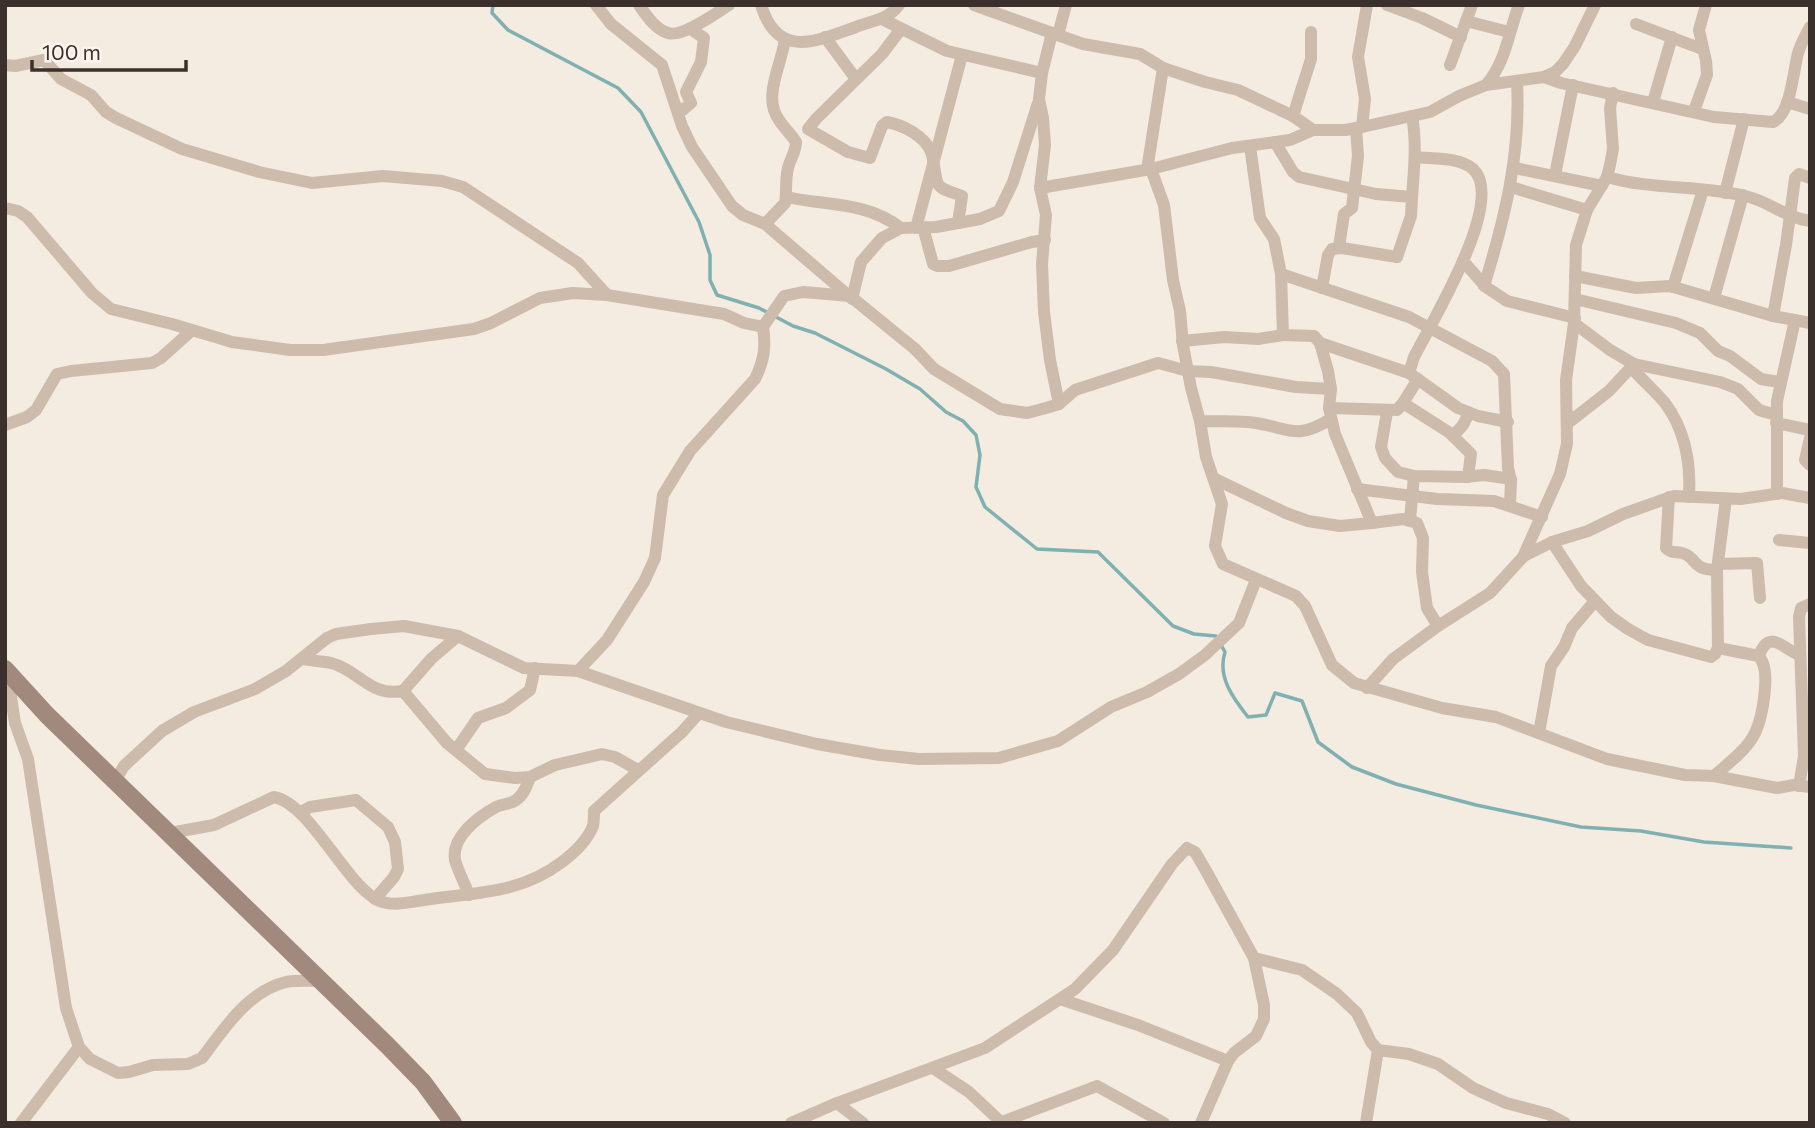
<svg xmlns="http://www.w3.org/2000/svg" width="1815" height="1128" font-family="Commissioner,sans-serif">
<rect width="100%" height="100%" fill="#f4ebe1"/>
<g fill="none" stroke-linecap="round" stroke-linejoin="round">
<path stroke="#7fb0b2" stroke-width="3.5" d="M493 5 492 13 508 30 618 88 641 112 699 222 710 255V280L717 295 759 308 793 326 815 333 886 369 920 389 946 412 963 421 976 435 980 455 976 487 985 507 1037 549 1098 552 1173 626 1194 634 1216 636 1225 652C1217 677 1233 698 1248 717L1266 715 1275 693 1302 701 1318 742 1352 767 1396 784 1476 805 1581 827 1641 831 1704 842 1791 848"/>
<g stroke="#cdbbac" stroke-width="12">
<polyline points="596,5 611,24 662,65 682,126 692,147 732,206 743,215 765,224 849,296"/>
<path d="M639 5C646 15 655 29 668 33 682 38 716 13 729 5"/>
<path d="M761 5C778 60 816 41 856 27 873 20 888 20 899 5"/>
<polyline points="974,5 1052,33"/>
<polyline points="1387,5 1422,18 1461,37"/>
<polyline points="884,20 947,51 1042,73 1039,99 1043,118 1045,145 1040,188 1151,169 1232,148 1290,140 1313,130 1345,130 1362,127 1430,112 1459,96 1486,85 1544,77 1555,72 1563,64 1575,46 1595,5"/>
<polyline points="1466,21 1509,32"/>
<polyline points="1636,24 1702,49"/>
<path d="M901 29 882 54 816 119 808 129 848 152 870 158 882 126 887 122C903 125 925 136 931 152 935 162 934 175 938 184 942 191 956 193 962 196L958 223"/>
<polyline points="1311,32 1311,59 1293,116 1313,130"/>
<polyline points="1058,35 1066,5"/>
<polyline points="825,37 856,79"/>
<polyline points="5,65 15,66 44,60 61,79 91,95 106,112 116,118 182,149 259,172 312,183 383,176 442,181 463,187 578,263 607,295"/>
<polyline points="1450,65 1472,5"/>
<polyline points="1042,73 1052,33 1083,44 1140,54 1163,68 1205,82 1238,90 1293,116"/>
<path d="M1544 77 1561 83 1714 117 1773 122C1791 114 1793 72 1798 53 1801 44 1805 36 1810 27"/>
<path d="M1486 85C1506 62 1508 34 1519 5"/>
<polyline points="1653,102 1672,37"/>
<polyline points="1787,102 1810,109"/>
<polyline points="1694,111 1707,75 1706,61 1699,30 1706,5"/>
<polyline points="679,113 691,103 686,92 701,62 704,38 691,29"/>
<polyline points="1362,127 1365,99 1358,57 1367,5"/>
<polyline points="1275,142 1293,172 1299,177 1376,194 1412,197 1411,216 1397,257 1342,248 1332,249 1328,255 1322,288"/>
<polyline points="1250,146 1260,218 1274,239 1281,274 1283,335 1314,336 1320,343 1328,371 1331,389 1329,408 1335,434 1372,523 1403,519 1417,523 1423,538 1422,572 1427,608 1438,626"/>
<polyline points="1515,168 1602,186"/>
<polyline points="1151,169 1164,205 1173,280 1180,311 1183,345 1191,388 1200,421 1206,457 1222,504 1215,546 1223,564 1296,596 1305,606 1332,665 1354,683 1442,708 1496,717 1607,759 1685,775 1714,776 1777,788 1794,785 1810,787"/>
<polyline points="1147,170 1163,68"/>
<polyline points="1555,175 1573,85"/>
<path d="M1607 177C1652 190 1700 185 1745 196 1769 201 1786 218 1810 221"/>
<polyline points="1511,187 1587,210"/>
<polyline points="1040,188 1046,215 1042,264 1044,312 1050,360 1059,404"/>
<polyline points="1725,193 1744,119"/>
<path d="M786 197C828 206 865 201 901 228"/>
<path d="M1412 197C1414 169 1417 144 1412 116"/>
<polyline points="5,208 18,211 27,217 92,293 111,309 172,324 232,342 290,350 323,350 474,329 491,323 540,298 573,293 607,295 724,314 744,323 763,327 784,296 803,292 850,296 915,349 934,369 1000,409 1027,413 1046,408 1059,404 1075,390 1158,363 1188,371 1211,372 1296,387 1331,389"/>
<path d="M765 224 785 203C787 191 785 180 788 168 790 159 796 152 796 142 791 134 784 128 779 120 762 97 782 64 785 39"/>
<polyline points="923,227 933,264 937,266 949,266 1032,242 1045,240"/>
<polyline points="916,228 962,55"/>
<polyline points="1339,247 1344,214 1352,208 1358,156 1356,128"/>
<polyline points="1463,261 1486,287 1507,301 1575,318"/>
<polyline points="1281,274 1409,317 1492,361 1504,374 1508,468 1511,481 1510,505"/>
<polyline points="1575,276 1636,288 1670,286 1773,316 1810,323"/>
<path d="M1484 286C1505 218 1521 153 1517 82"/>
<polyline points="1673,287 1703,190"/>
<polyline points="1714,298 1743,195"/>
<polyline points="852,299 861,262 882,238 901,228 936,227 980,219 999,211 1013,182 1038,103"/>
<polyline points="1575,299 1676,323 1700,333 1718,351 1730,356 1761,379 1779,382"/>
<polyline points="1773,316 1786,245 1795,178 1799,174 1810,178"/>
<polyline points="1182,341 1224,337 1258,339 1283,335"/>
<polyline points="1320,343 1409,373 1458,408 1478,416 1508,422"/>
<polyline points="1634,364 1720,382 1738,389 1759,410 1776,415"/>
<path d="M1631 367C1642 380 1655 391 1665 403 1686 431 1691 463 1689 497"/>
<path d="M1409 373 1414 357C1431 323 1507 200 1473 169 1460 157 1433 159 1416 157"/>
<polyline points="1403,403 1450,433 1471,454 1468,477"/>
<polyline points="1329,408 1397,410 1403,403 1418,379"/>
<polyline points="1387,412 1381,447 1385,458 1398,472 1414,476 1465,477 1484,475 1511,479"/>
<path d="M1200 421C1219 422 1238 420 1256 423 1292 429 1296 440 1331 419"/>
<polyline points="1568,423 1609,391 1634,364 1610,350 1574,323"/>
<polyline points="1776,423 1810,430"/>
<polyline points="5,425 27,417 36,410 57,374 71,371 152,363 161,358 191,331"/>
<polyline points="1453,436 1463,425 1469,413"/>
<polyline points="1810,438 1805,460 1810,465"/>
<polyline points="1215,479 1286,513 1308,521 1340,526 1372,523"/>
<polyline points="1357,489 1437,499 1494,501 1542,517"/>
<polyline points="1777,494 1777,401 1795,320"/>
<path d="M1669 497 1666 548C1672 554 1674 551 1682 553 1698 557 1690 570 1717 570"/>
<polyline points="1410,520 1414,476"/>
<polyline points="1779,540 1810,543"/>
<polyline points="1552,542 1581,586 1611,617 1628,629 1648,640 1711,657 1715,654 1718,648 1717,570 1726,499"/>
<polyline points="1524,556 1552,542 1588,531 1623,514 1674,496 1741,499 1782,493 1810,498"/>
<polyline points="1718,564 1757,563 1760,598"/>
<polyline points="1718,648 1759,656"/>
<path d="M302 659C311 661 322 661 331 663 359 670 369 697 403 691L432 658 458 636"/>
<path d="M7 671 15 723 28 759 66 1008 79 1047 90 1059 118 1073 129 1072 153 1065 188 1064 202 1058C224 1029 248 991 286 982 296 980 308 981 319 981"/>
<path d="M578 671 607 640 644 582 655 558 663 495 690 451 755 379C764 361 766 347 763 327"/>
<polyline points="1367,688 1393,659 1438,626 1490,593 1523,557 1560,474 1567,444 1566,380 1574,323 1576,245 1587,210 1607,177 1610,165 1613,149 1610,108 1613,93"/>
<polyline points="403,691 447,743 485,774 515,778 530,777 555,765 602,754 615,757 638,770"/>
<polyline points="1539,733 1551,666 1564,647 1572,628 1595,601"/>
<polyline points="456,750 478,718 506,708 530,690 535,668"/>
<path d="M1714 776C1750 745 1761 738 1765 688 1766 677 1766 665 1759 656 1769 627 1784 650 1800 655"/>
<polyline points="115,781 124,766 162,731 194,712 255,689 286,671 327,638 336,634 371,629 404,626 458,636 524,668 578,671 726,722 817,744 880,755 919,759 999,758 1058,741 1111,707 1147,692 1179,674 1205,655 1239,623 1256,580"/>
<polyline points="1799,786 1804,756 1799,617 1801,608 1810,604"/>
<polyline points="301,812 310,807 356,800 388,827 395,842 398,869 394,877 375,899"/>
<path d="M170 833 214 825 274 797C308 803 342 877 374 898 390 909 413 901 431 899 480 892 521 893 562 862 574 853 587 841 593 826 594 821 594 815 594 811L682 732 699 713"/>
<path d="M469 895C465 884 458 871 455 860 451 837 478 817 496 807 502 804 511 804 516 800 524 795 527 785 530 777"/>
<polyline points="1254,958 1302,970 1337,994 1357,1013 1371,1042 1378,1050 1409,1054 1438,1064 1473,1088 1506,1103 1548,1114 1565,1123"/>
<polyline points="1060,999 1138,1025 1228,1061"/>
<polyline points="933,1068 969,1092 1002,1123"/>
<polyline points="837,1103 985,1048 1075,989 1113,950 1172,864 1187,848 1195,852 1205,869 1254,958 1264,1005 1264,1019 1256,1036 1234,1053 1228,1061 1201,1123"/>
<polyline points="1002,1122 1097,1086 1164,1123"/>
<polyline points="21,1123 79,1047"/>
<polyline points="791,1123 837,1103 863,1123"/>
<polyline points="1366,1123 1378,1050"/>
</g>
<polyline stroke="#a18a7d" stroke-width="18" points="5,669 47,715 387,1045 423,1082 453,1123"/>
</g>
<rect width="1815" height="1128" fill="none" stroke="#3b302b" stroke-width="14"/>
<path d="M32 60v10h154v-10" fill="none" stroke="#3b302b" stroke-width="3.5"/>
<text x="42" y="60" font-size="21" fill="#3b302b" stroke="#fbf5ee" stroke-width="5" paint-order="stroke">100 m</text>
</svg>
